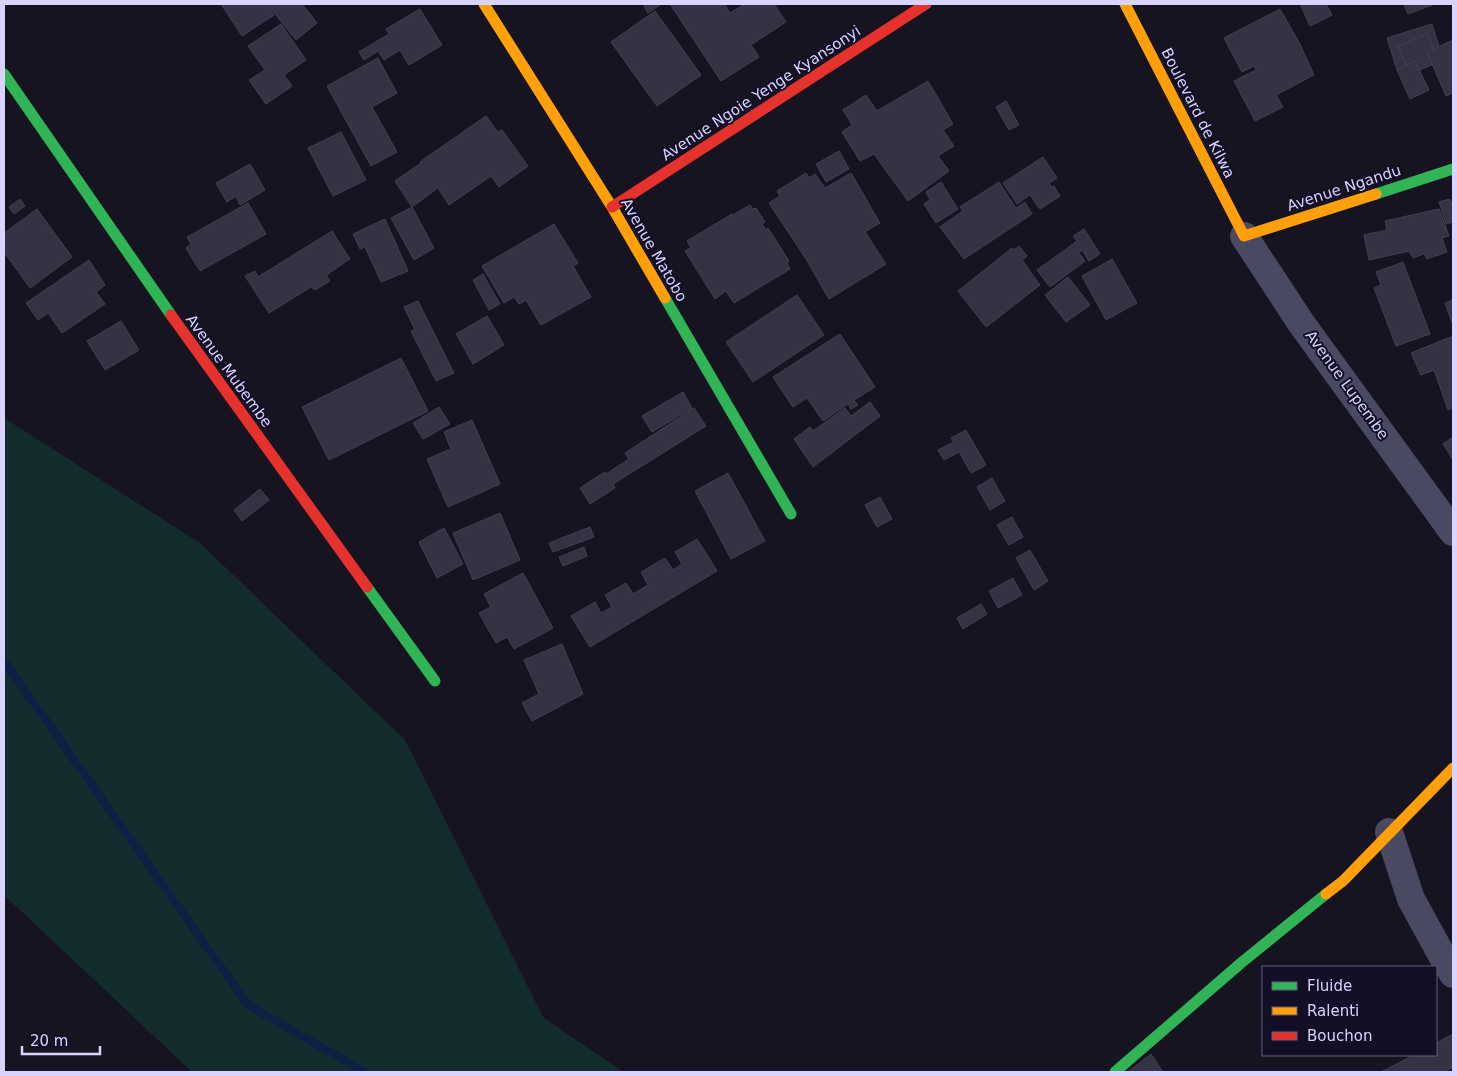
<svg xmlns="http://www.w3.org/2000/svg" width="1457" height="1076" font-family="'DejaVu Sans',sans-serif">
<rect width="100%" height="100%" fill="#161421"/>
<polygon fill="#132c2d" points="4,418 200,543 405,740 543,1017 623,1072 192,1072 4,895"/>
<g fill="none" stroke-linecap="round" stroke-linejoin="round">
<polyline stroke="#0d2144" stroke-width="8" points="4,661 248,1005 365,1072"/>
</g>
<g fill="#343243" stroke="#433f54">
<polygon points="221,4 266,4 274,15 242,36"/>
<polygon points="267,4 302,4 317,23 296,40"/>
<polygon points="646,4 659,4 660,5 648,13 644,6"/>
<polygon points="670,4 724,4 730,13 745,4 774,4 786,22 751,45 759,57 721,81"/>
<polygon points="1300,4 1326,4 1332,15 1310,26"/>
<polygon points="1404,4 1435,4 1408,14"/>
<polygon points="420,9 442,45 409,65 400,50 384,60 378,51 364,60 359,52 389,34 386,29"/>
<polygon points="1280,9 1300,44 1314,75 1276,95 1283,107 1255,121 1234,81 1256,70 1254,66 1242,72 1224,38"/>
<polygon points="655,11 701,75 657,106 611,42"/>
<polygon points="281,24 306,60 284,75 292,86 266,104 249,80 265,70 248,46"/>
<polygon points="1432,24 1442,56 1397,70 1387,38"/>
<polygon points="1427,34 1439,62 1410,74 1398,46"/>
<polygon points="1453,40 1453,93 1446,96 1427,52"/>
<polygon points="378,58 397,93 372,107 397,152 371,166 327,86"/>
<polygon points="1415,61 1429,90 1410,99 1397,70"/>
<polygon points="928,81 953,124 943,130 954,146 938,156 949,171 908,201 874,154 860,161 842,132 852,125 843,110 866,95 877,111"/>
<polygon points="1006,101 1019,125 1009,130 996,107"/>
<polygon points="486,116 498,132 502,130 528,166 499,187 491,176 449,205 438,188 412,207 395,181 421,163 420,162"/>
<polygon points="341,132 366,180 333,196 308,148"/>
<polygon points="839,151 849,169 826,182 816,164"/>
<polygon points="1043,157 1057,178 1049,183 1051,187 1054,186 1060,196 1040,209 1030,195 1017,204 1003,183"/>
<polygon points="250,164 265,190 240,205 236,196 227,202 216,183"/>
<polygon points="806,173 809,178 815,174 825,188 851,173 880,223 865,232 886,264 829,299 806,259 769,203 780,196 777,191"/>
<polygon points="941,182 958,209 936,223 924,204 930,200 926,192"/>
<polygon points="999,182 1016,208 1025,202 1032,214 964,259 940,227 963,211 960,207"/>
<polygon points="20,199 25,206 14,214 9,207"/>
<polygon points="1450,199 1453,208 1453,222 1446,224 1439,202"/>
<polygon points="248,203 266,234 200,271 186,248 191,244 187,237"/>
<polygon points="750,205 753,209 756,208 765,222 762,224 766,230 768,228 789,261 787,263 790,269 734,303 726,291 715,299 685,251 691,248 687,241 732,214 733,215"/>
<polygon points="412,207 434,248 414,260 391,218"/>
<polygon points="37,209 72,257 30,288 4,252 4,233"/>
<polygon points="1439,209 1449,236 1442,238 1447,252 1427,259 1424,254 1413,258 1409,251 1369,260 1364,235 1387,230 1385,221"/>
<polygon points="385,219 408,271 381,282 365,247 360,249 353,234"/>
<polygon points="554,224 578,263 573,266 591,297 541,325 526,300 519,304 514,297 504,303 482,266"/>
<polygon points="1084,229 1100,254 1089,261 1082,250 1079,253 1085,261 1050,287 1037,270 1077,241 1073,236"/>
<polygon points="332,231 350,259 326,275 330,281 315,290 311,287 269,313 245,276 255,271 258,277"/>
<polygon points="1019,246 1027,256 1022,260 1040,285 986,327 958,291 1012,248 1014,250"/>
<polygon points="1112,259 1137,303 1106,320 1082,276"/>
<polygon points="89,260 105,285 96,292 105,304 62,333 48,313 38,320 26,303"/>
<polygon points="1403,262 1430,334 1396,346 1374,288 1381,285 1376,272"/>
<polygon points="483,274 500,304 489,310 473,280"/>
<polygon points="1068,277 1090,305 1066,322 1045,295"/>
<polygon points="797,295 824,335 753,382 726,342"/>
<polygon points="1453,300 1453,325 1445,303"/>
<polygon points="418,301 454,373 436,381 411,331 415,330 404,307"/>
<polygon points="487,316 504,345 473,364 456,334"/>
<polygon points="121,321 139,350 105,370 87,341"/>
<polygon points="840,334 875,387 854,400 858,405 851,409 848,404 823,421 807,398 793,407 773,377"/>
<polygon points="1453,336 1453,408 1448,410 1434,370 1421,375 1411,353"/>
<polygon points="401,358 428,411 329,460 302,407"/>
<polygon points="683,392 692,408 652,432 642,416"/>
<polygon points="870,402 880,416 813,467 794,439 810,427 813,431 845,408 851,416"/>
<polygon points="439,407 450,424 423,439 413,423"/>
<polygon points="694,408 706,426 613,484 615,488 590,504 580,488 605,472 606,474 629,459 625,453"/>
<polygon points="472,420 500,484 448,507 427,459 451,449 444,432"/>
<polygon points="966,430 986,465 971,473 959,452 944,460 938,450 954,442 951,438"/>
<polygon points="1453,437 1453,460 1443,444"/>
<polygon points="728,473 765,541 731,559 695,491"/>
<polygon points="992,478 1005,501 990,510 977,487"/>
<polygon points="260,489 269,500 242,521 234,510"/>
<polygon points="880,497 892,519 877,527 865,505"/>
<polygon points="500,513 520,560 473,580 453,533"/>
<polygon points="1012,517 1023,537 1009,545 997,525"/>
<polygon points="590,527 594,537 553,552 549,543"/>
<polygon points="444,528 463,564 437,578 419,542"/>
<polygon points="697,539 717,571 590,647 571,616 595,602 601,613 612,607 605,595 626,583 633,594 648,585 641,572 665,558 673,570 682,564 675,552"/>
<polygon points="584,547 587,556 563,566 559,557"/>
<polygon points="1030,550 1048,581 1034,590 1016,558"/>
<polygon points="523,573 553,628 514,649 507,637 496,643 479,613 491,607 484,594"/>
<polygon points="1013,578 1022,595 998,608 989,591"/>
<polygon points="981,604 987,614 963,629 957,618"/>
<polygon points="562,644 583,694 532,721 522,703 539,694 524,660"/>
<polygon points="1453,1034 1453,1067 1444,1072 1381,1072 1414,1055 1436,1055 1436,1043"/>
<polygon points="1151,1054 1163,1072 1128,1072"/>
</g>
<g fill="none" stroke-linecap="round" stroke-linejoin="round">
<g stroke="#4a4962" stroke-width="28">
<polyline points="1244,236 1301,323 1453,532"/>
<polyline points="1389,832 1411,899 1445,961 1453,974"/>
</g>
<g stroke="#30b455" stroke-width="11">
<polyline points="4,74 171,315"/>
<polyline points="1376,194 1453,169"/>
<polyline points="665,298 791,514"/>
<polyline points="367,587 435,681"/>
<polyline points="1115,1072 1241,963 1326,894"/>
</g>
<g stroke="#ff9f0a" stroke-width="11">
<polyline points="484,4 612,207 665,298"/>
<polyline points="1125,4 1244,236 1376,194"/>
<polyline points="1326,894 1343,881 1453,768"/>
</g>
<g stroke="#e5322d" stroke-width="11">
<polyline points="612,207 926,4"/>
<polyline points="171,315 367,587"/>
</g>
</g>
<g text-anchor="middle" dominant-baseline="central" stroke-width="4" stroke-linejoin="round" paint-order="stroke">
<g font-size="15" fill="#d9d4ff" stroke="#130f26">
<text transform="translate(761 93) rotate(-33)">Avenue Ngoie Yenge Kyansonyi</text>
<text transform="translate(1198 113) rotate(63)">Boulevard de Kilwa</text>
<text transform="translate(1344 188) rotate(-18)">Avenue Ngandu</text>
<text transform="translate(654 250) rotate(60)">Avenue Matobo</text>
<text transform="translate(229 371) rotate(54)">Avenue Mubembe</text>
<text transform="translate(1347 385) rotate(54)">Avenue Lupembe</text>
</g>
</g>
<rect width="1457" height="1076" fill="none" stroke="#d9d4ff" stroke-width="10"/>
<rect x="1262" y="966" width="175" height="90" fill="#130f26" stroke="#625e7d"/>
<rect x="1272" y="982" width="25" height="8" fill="#30b455" stroke="#625e7d"/>
<text x="1307" y="991" font-size="15" fill="#d9d4ff">Fluide</text>
<rect x="1272" y="1007" width="25" height="8" fill="#ff9f0a" stroke="#625e7d"/>
<text x="1307" y="1016" font-size="15" fill="#d9d4ff">Ralenti</text>
<rect x="1272" y="1032" width="25" height="8" fill="#e5322d" stroke="#625e7d"/>
<text x="1307" y="1041" font-size="15" fill="#d9d4ff">Bouchon</text>
<path d="M22 1046v8h78v-8" fill="none" stroke="#d9d4ff" stroke-width="2.5"/>
<text x="30" y="1046" font-size="15" fill="#d9d4ff" stroke="#130f26" stroke-width="4" paint-order="stroke">20 m</text>
</svg>
